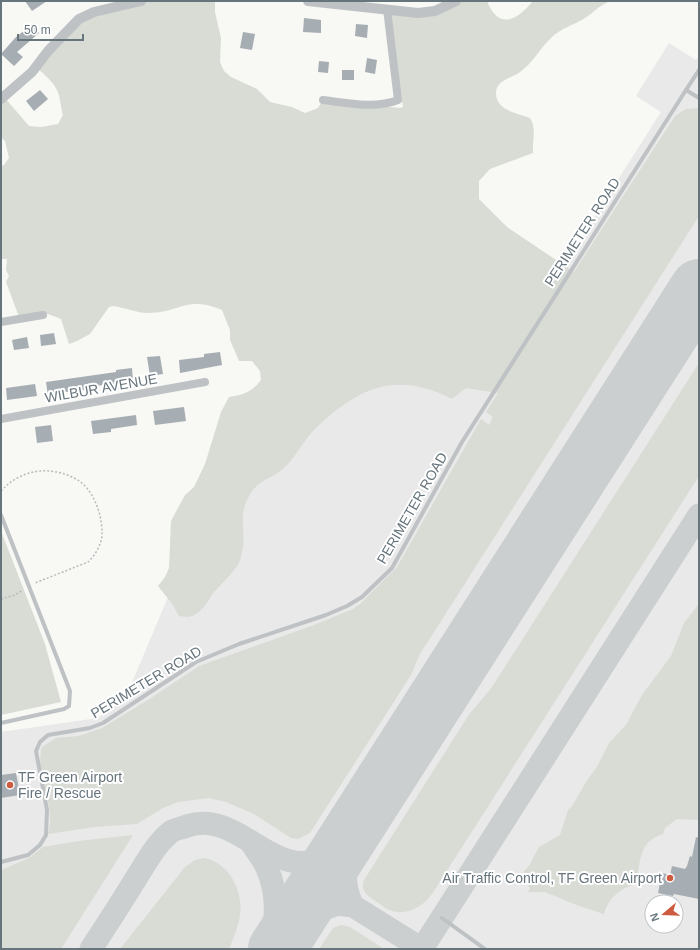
<svg xmlns="http://www.w3.org/2000/svg" width="700" height="950" font-family="Helvetica,sans-serif">
<rect width="100%" height="100%" fill="#f8f8f5"/>
<path fill="#e8e9e8" fill-rule="evenodd" d="M669 43 696 60 699 56V949H1V732L98 718 128 692 174 583 281 403 508 353 661 112 636 96ZM652 902H676V926H652Z"/>
<g fill="#d8dcd5">
<path d="M140 1H215V12L221 38 220 62 224 71 231 77 257 89 270 102 292 107 305 113 318 108 323 100 400 108 403 107 386 11 417 13 455 1H487C499 31 517 20 533 1H610C600 5 594 12 585 18 574 25 561 28 551 38 539 49 534 62 520 72 512 78 496 80 496 93 496 111 518 113 530 118 537 129 532 140 533 153L490 169 479 181V199L507 227 574 272 675 116 686 109 699 108V216L420 654 411 675 310 833 298 839 291 838 254 814 226 802 209 798 178 802 163 808 137 824 94 827 48 834C57 806 34 775 42 747L56 738 79 736 102 728 148 700 199 666 314 625 353 609 360 604 397 567 481 419 489 425 493 417 486 412 498 393 466 388 452 399C395 370 357 388 314 430 303 441 296 457 284 468 272 479 258 479 249 496 237 518 247 532 242 552 241 556 240 563 237 566 230 576 221 584 213 593 208 601 204 609 196 614 190 618 186 617 179 616L173 605 158 586 165 577 169 568 171 521 185 495 194 487 205 464 221 412 229 397C243 395 252 392 261 380L260 371 252 361H239L230 340V330L222 310C186 295 180 313 148 313 138 313 125 308 114 306L109 307 90 334 77 341 69 344 61 319 48 314 19 317 6 282 9 276 6 270 7 259H1V166L4 165 9 158 5 141 1 137V98H5L29 126 41 127 58 124 63 115C61 109 61 105 60 100 58 85 46 76 36 67L77 20Z"/>
<path d="M699 363V476L432 894C424 906 405 917 390 910 385 909 381 904 377 902 368 896 360 891 364 880L468 716 492 687Z"/>
<polygon points="1,531 45,644 61,702 1,715"/>
<path d="M699 604V820L677 819 665 828 663 834C637 842 642 862 635 884 619 890 609 897 604 914L579 906 545 892H528L530 888 524 881V871L529 866 539 847 560 835 568 810 572 806 586 782 598 765 609 743 626 725 642 695 671 656 684 623Z"/>
<polygon points="133,835 61,949 1,949 1,870 29,858 43,847 79,841"/>
<path d="M204 858C229 862 244 892 240 916 238 927 233 939 229 949H120L185 867 195 860Z"/>
<polygon points="341,925 350,927 384,949 319,949 333,928"/>
</g>
<g fill="none" stroke-linecap="round" stroke-linejoin="round">
<g stroke="#cccfd0" stroke-width="23">
<path d="M348 837C346 862 341 884 353 906"/>
<path d="M252 844C257 852 264 860 267 868 278 893 278 924 268 949"/>
<polyline points="287,933 301,920 320,910 338,904 353,906 422,949 699,515"/>
<path d="M91 949C106 926 121 903 135 880 146 863 156 843 172 831 176 829 182 828 187 826 240 808 273 885 328 856 335 852 342 843 348 837"/>
</g>
<polyline stroke="#cccfd0" stroke-width="58" points="277,949 699,288"/>
</g>
<g fill="#a7aeb3">
<polygon points="25,1 47,1 32,11"/>
<polygon points="304,18 321,20 321,33 303,32"/>
<polygon points="32,24 39,33 17,52 23,57 14,66 1,54 15,38"/>
<polygon points="356,24 368,25 367,38 355,36"/>
<polygon points="243,32 255,34 252,50 240,48"/>
<polygon points="367,58 377,60 375,74 365,72"/>
<polygon points="319,61 329,62 328,73 318,72"/>
<rect x="342" y="70" width="12" height="10"/>
<polygon points="40,90 48,99 34,111 26,101"/>
<polygon points="54,333 56,344 41,346 40,335"/>
<polygon points="27,337 29,348 14,350 12,340"/>
<polygon points="220,352 222,365 180,373 179,360 204,357 204,354"/>
<polygon points="160,356 163,374 150,376 147,357"/>
<polygon points="132,368 133,382 84,387 84,390 56,393 57,395 48,396 46,382 116,372 116,370"/>
<polygon points="35,384 37,396 7,400 6,388"/>
<polygon points="184,407 186,421 155,425 153,411"/>
<polygon points="136,415 137,425 111,429 111,432 93,434 91,421"/>
<polygon points="51,425 53,441 37,443 35,427"/>
<polygon points="16,773 20,795 1,798 1,775"/>
<polygon points="696,837 699,838 699,899 674,894 673,896 658,893 662,873 670,875 672,866 685,869 687,866 690,856 692,857"/>
</g>
<g fill="none" stroke-linecap="round" stroke-linejoin="round">
<g stroke="#b8bbbd" stroke-width="1.5" stroke-dasharray="2 2" stroke-linecap="butt">
<path d="M1 491C21 469 50 465 76 479 93 488 102 514 102 532 103 542 95 556 88 562L35 583"/>
<polyline points="1,599 15,595 23,590"/>
</g>
<g stroke="#bec2c4" stroke-width="4">
<polyline points="686,90 699,70"/>
<polyline points="1,515 70,691 69,706 64,709 1,723"/>
<polyline points="1,862 28,855 40,845 46,835 47,810 36,751 40,742 48,735 90,728 103,723 196,662 239,644 326,615 347,606 362,597 392,568 462,442 686,90 699,98"/>
<polyline points="442,918 485,949"/>
</g>
<g stroke="#bec2c4" stroke-width="8">
<path d="M323 100C347 103 375 109 398 100L387 9"/>
<polyline points="1,322 43,315"/>
<polyline points="1,419 205,382"/>
</g>
<g stroke="#bec2c4" stroke-width="10">
<polyline points="308,1 418,13 435,11 456,1"/>
<polyline points="1,99 32,72 48,51 79,19 94,12 141,1"/>
</g>
</g>
<g fill="#ce5b3f" stroke="#fff" stroke-width="1.5">
<circle cx="10" cy="785" r="4"/>
<circle cx="670" cy="878" r="4"/>
</g>
<g text-anchor="middle" dominant-baseline="central" stroke-width="4" stroke-linejoin="round" paint-order="stroke">
<g font-size="14" fill="#66747c" stroke="#fff">
<text transform="translate(582 232) rotate(-57)">PERIMETER ROAD</text>
<text transform="translate(101 388) rotate(-10)">WILBUR AVENUE</text>
<text transform="translate(412 508) rotate(-60)">PERIMETER ROAD</text>
<text transform="translate(146 682) rotate(-31)">PERIMETER ROAD</text>
</g>
<g font-size="14" fill="#66747c" stroke="#fff" text-anchor="start">
<text x="18" y="777">TF Green Airport<tspan x="18" dy="16">Fire / Rescue</tspan></text>
<text x="662" y="878" text-anchor="end">Air Traffic Control, TF Green Airport</text>
</g>
</g>
<rect width="700" height="950" fill="none" stroke="#66747c" stroke-width="4"/>
<g transform="translate(664 914) rotate(251)"><circle r="19" fill="#ffffff" stroke="#c2c7cb"/>
<path d="M0-3L7 15L0 10L-7 15Z" fill="#ce5b3f"/>
<text y="-6" font-size="11" font-weight="bold" text-anchor="middle" fill="#66747c">N</text>
</g>
<path d="M18 34v6h65v-6" fill="none" stroke="#66747c" stroke-width="2"/>
<text x="24" y="34" font-size="12" fill="#66747c" stroke="#ffffff" stroke-width="3" paint-order="stroke">50 m</text>
</svg>
